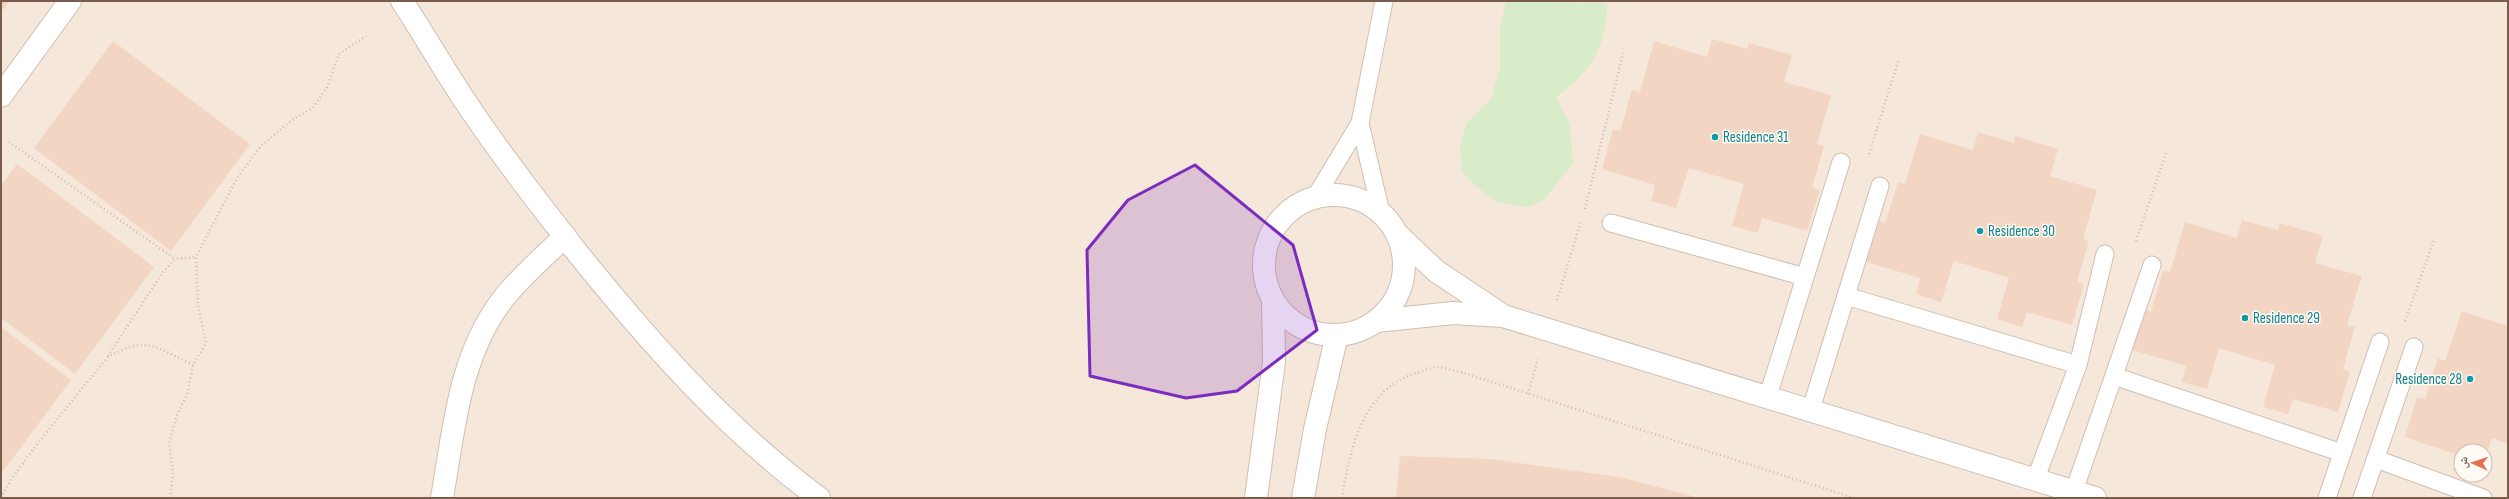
<svg xmlns="http://www.w3.org/2000/svg" width="2509" height="499" font-family="'Sofia Sans Condensed','Noto Naskh Arabic',sans-serif">
<rect width="100%" height="100%" fill="#fdf6ec"/>
<path fill="#f5e8da" fill-rule="evenodd" d="M1 1H2508V498H1ZM2461 451H2485V475H2461Z"/>
<path fill="#d8ecc9" d="M1506 1 1607 3C1608 44 1590 74 1556 97L1570 124 1573 163 1544 200 1528 207 1499 203 1474 185 1462 171 1460 148 1466 124 1491 99 1500 68V28Z"/>
<g fill="#f3d5c3">
<polygon points="1,1 10,1 3,10 1,9"/>
<polygon points="1712,39 1747,49 1749,43 1792,55 1784,82 1831,95 1817,144 1824,146 1812,188 1820,190 1807,231 1762,218 1758,233 1732,226 1744,184 1689,168 1676,208 1651,201 1655,185 1602,169 1613,129 1620,131 1632,90 1640,92 1654,41 1707,57"/>
<polygon points="113,41 250,144 171,251 34,148"/>
<polygon points="1978,132 2014,143 2015,136 2058,149 2050,176 2097,190 2083,239 2089,241 2077,282 2084,284 2072,325 2027,312 2022,327 1997,319 2009,278 1954,261 1941,302 1916,294 1920,278 1866,262 1879,221 1885,223 1898,182 1905,184 1920,134 1973,150"/>
<polygon points="17,164 154,267 75,374 1,318 1,186"/>
<polygon points="2242,220 2278,230 2280,223 2323,236 2315,263 2362,276 2347,325 2355,327 2343,369 2350,371 2338,412 2293,399 2288,414 2263,407 2275,365 2219,348 2207,389 2181,382 2186,366 2132,350 2143,309 2151,312 2163,270 2170,272 2185,222 2237,238"/>
<polygon points="2462,311 2508,326 2508,444 2492,438 2485,458 2485,451 2461,451 2461,473 2453,470 2458,455 2405,437 2417,397 2425,399 2438,358 2445,361"/>
<polygon points="1,327 71,380 1,474"/>
<polygon points="1400,456 1491,459 1619,477 1700,498 1396,498"/>
<polygon points="2469,475 2480,475 2479,478"/>
</g>
<g fill="none" stroke-linecap="round" stroke-linejoin="round">
<defs>
<g id="service">
<polyline points="1360,123 1381,213"/>
<polyline points="1316,196 1360,123 1384,1"/>
<polyline points="1611,223 1805,277"/>
<polyline points="1846,296 2078,365"/>
<polyline points="2114,376 2342,453"/>
<polyline points="1768,396 1841,162"/>
<polyline points="1811,409 1880,186"/>
<polyline points="2376,459 2483,498"/>
<polyline points="2036,478 2078,365 2105,254"/>
<polyline points="2074,491 2152,265"/>
<polyline points="2327,498 2380,342"/>
<polyline points="2362,498 2414,347"/>
</g>
<g id="minor">
<path d="M402 1C423 33 442 66 463 98 498 151 537 201 576 251 649 342 725 428 819 498"/>
<polyline points="1,96 70,1"/>
<circle cx="1334" cy="265" r="70"/>
<polyline points="1397,234 1436,271 1499,313"/>
<polyline points="1377,321 1453,313 1503,316 2095,498"/>
<path d="M442 498C454 429 459 356 503 299 521 276 544 257 565 236"/>
<polyline points="1256,498 1274,362 1273,299"/>
<polyline points="1303,498 1315,429 1337,335"/>
</g>
</defs>
<use href="#service" stroke="#d1beb0" stroke-width="19"/>
<use href="#minor" stroke="#d1beb0" stroke-width="24"/>
<g stroke="#d9b8a5" stroke-width="2.5" stroke-dasharray="1 3" stroke-linecap="butt">
<polyline points="9,142 175,259"/>
<polyline points="1869,154 1899,59"/>
<polyline points="1585,209 1623,53"/>
<polyline points="2136,241 2166,153"/>
<polyline points="1557,300 1581,221"/>
<polyline points="2405,321 2434,240"/>
<polyline points="108,356 163,272 175,259 196,257"/>
<polyline points="1528,394 1538,359"/>
<path d="M2 498C2 483 92 377 108 357 146 335 156 347 193 365"/>
<polyline points="170,498 173,472 169,443 177,415 187,395 193,365 206,343 198,306 196,257 212,226 237,178 261,146 292,120 313,108 327,87 339,54 366,36"/>
<path d="M1342 498C1350 449 1362 390 1416 373 1422 372 1430 367 1437 367 1447 368 1460 372 1470 375L1854 498"/>
</g>
<use href="#service" stroke="#fff" stroke-width="17"/>
<use href="#minor" stroke="#fff" stroke-width="22"/>
</g>
<path fill="#7b2cbf" fill-opacity="0.2" stroke="#7b2cbf" stroke-width="3" stroke-linejoin="round" d="M1195 165 1293 245 1317 330 1237 391 1186 398 1090 376 1087 250 1128 200Z"/>
<g fill="#0f9aa8" stroke="#fffaf3" stroke-width="1.5">
<circle cx="1715" cy="137" r="4"/>
<circle cx="1980" cy="231" r="4"/>
<circle cx="2245" cy="318" r="4"/>
<circle cx="2470" cy="379" r="4"/>
</g>
<g text-anchor="middle" dominant-baseline="central" stroke-width="3" stroke-linejoin="round" paint-order="stroke">
<g font-size="15" fill="#0d838f" stroke="#fffaf3" text-anchor="start">
<text x="1723" y="137">Residence 31</text>
<text x="1988" y="231">Residence 30</text>
<text x="2253" y="318">Residence 29</text>
<text x="2462" y="379" text-anchor="end">Residence 28</text>
</g>
</g>
<rect width="2509" height="499" fill="none" stroke="#7a5c4d" stroke-width="4"/>
<g transform="translate(2473 463) rotate(273)"><circle r="19" fill="#fffaf3" stroke="#cabbb1"/>
<path d="M0-3L7 15L0 10L-7 15Z" fill="#e76f51"/>
<text y="-6" font-size="11" font-weight="bold" text-anchor="middle" fill="#7a5c4d">ش</text>
</g>
</svg>
